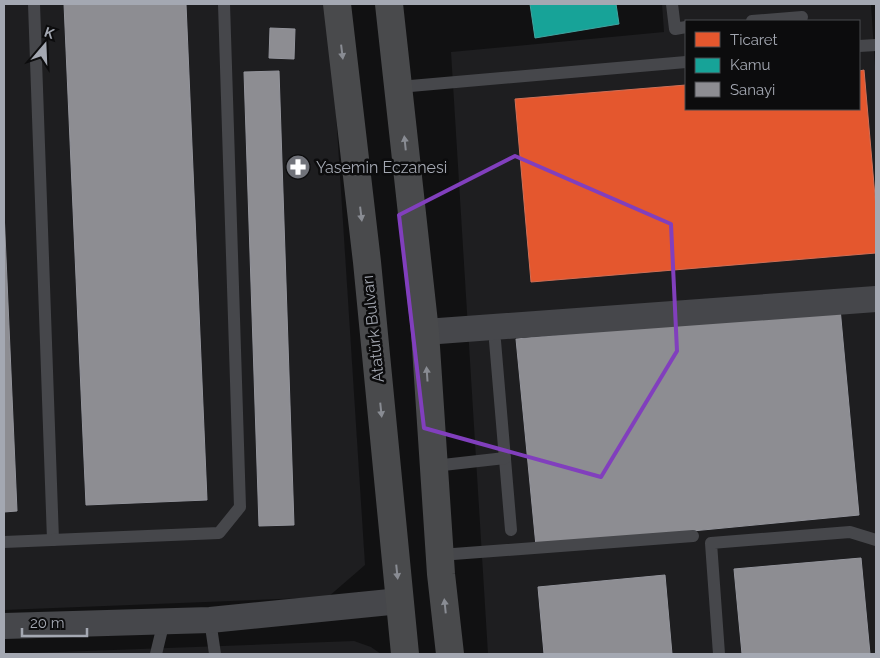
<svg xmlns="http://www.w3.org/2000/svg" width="880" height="658" font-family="Raleway,sans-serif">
<rect width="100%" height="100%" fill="#111112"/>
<g fill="#1e1e20" fill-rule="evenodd">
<polygon points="4,4 329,4 365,565 328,597 4,610"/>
<path d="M662 4H871L876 81V654H488L451 52 664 32ZM686 21H859V109H686Z"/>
<polygon points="354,641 371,647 381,654 4,654"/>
</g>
<polygon fill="#e4572e" stroke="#d16f56" points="864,70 876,208 876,253 531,282 515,99 686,85 686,109 859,109 859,71"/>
<polygon fill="#17a398" stroke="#41a4a0" points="530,4 616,4 619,24 535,38"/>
<g fill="#8d8d92" stroke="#94959c">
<polygon points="64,4 186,4 207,500 86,505"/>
<polygon points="270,28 295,29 294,59 269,58"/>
<polygon points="279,71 294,525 259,526 244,72"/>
<polygon points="4,211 17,511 4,512"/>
<polygon points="840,308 859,515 536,546 516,339"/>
<polygon points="861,558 870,654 742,654 734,569"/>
<polygon points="665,575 672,654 544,654 538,587"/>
</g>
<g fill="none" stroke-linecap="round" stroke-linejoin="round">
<g stroke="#46474b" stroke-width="12">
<polyline points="34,4 53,540"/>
<polyline points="672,4 675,29 686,27"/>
<polyline points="752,21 802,17"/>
<polyline points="859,46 876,45"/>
<polyline points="399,87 686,62"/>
<polyline points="495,341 511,530"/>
<polyline points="434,466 505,458"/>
<polyline points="4,542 219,533 240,507 224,4"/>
<polyline points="440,555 693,536"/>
<polyline points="210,620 215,654"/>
<polyline points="156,654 164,621"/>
<polyline points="719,654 711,543 850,532 876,540"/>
</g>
<g stroke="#46474b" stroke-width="26">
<polyline points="425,332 876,299"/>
<polyline points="4,626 210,620 400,601"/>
</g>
<g stroke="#494a4c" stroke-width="28">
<polyline points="337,4 367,262 405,654"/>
<polyline points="389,4 425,332 441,574 450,654"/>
</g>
</g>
<defs><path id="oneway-solid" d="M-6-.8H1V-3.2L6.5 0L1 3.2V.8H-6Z" transform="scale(1.25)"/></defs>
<g fill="#898c93">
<use href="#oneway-solid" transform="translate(342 52) rotate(83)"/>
<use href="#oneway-solid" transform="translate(405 143) rotate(-96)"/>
<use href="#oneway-solid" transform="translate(361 214) rotate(83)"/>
<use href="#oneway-solid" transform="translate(427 374) rotate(-94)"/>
<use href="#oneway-solid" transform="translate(381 410) rotate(84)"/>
<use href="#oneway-solid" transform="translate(397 572) rotate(84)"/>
<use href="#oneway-solid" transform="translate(445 606) rotate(-96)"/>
</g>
<path fill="none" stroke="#813fbd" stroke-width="4" stroke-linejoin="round" d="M515 156 671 224 677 351 601 477 424 428 399 215Z"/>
<defs>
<symbol id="pharmacy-disc" viewBox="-11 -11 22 22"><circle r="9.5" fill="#71737a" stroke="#0c0c0d"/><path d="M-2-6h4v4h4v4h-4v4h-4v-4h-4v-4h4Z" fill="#fff"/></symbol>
</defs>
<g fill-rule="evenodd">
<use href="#pharmacy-disc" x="284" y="153" width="28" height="28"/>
</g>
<g text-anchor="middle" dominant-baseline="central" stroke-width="5" stroke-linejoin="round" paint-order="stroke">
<g font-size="16" fill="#a4a8b2" stroke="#0c0c0d" text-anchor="start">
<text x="316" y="167">Yasemin Eczanesi</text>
</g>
<g font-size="16" fill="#a4a8b2" stroke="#0c0c0d">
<text transform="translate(373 329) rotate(-96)">Atatürk Bulvarı</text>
</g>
</g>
<rect width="880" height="658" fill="none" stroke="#a4a8b2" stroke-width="10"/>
<rect x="685" y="20" width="175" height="90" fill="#0c0c0d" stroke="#494a4f"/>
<rect x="695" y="32" width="25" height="15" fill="#e4572e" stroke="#494a4f"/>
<text x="730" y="45" font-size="15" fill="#a4a8b2">Ticaret</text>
<rect x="695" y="58" width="25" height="15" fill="#17a398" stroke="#494a4f"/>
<text x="730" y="70" font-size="15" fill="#a4a8b2">Kamu</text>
<rect x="695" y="82" width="25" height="15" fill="#8d8d92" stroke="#494a4f"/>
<text x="730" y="95" font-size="15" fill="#a4a8b2">Sanayi</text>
<g transform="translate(45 45) rotate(19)" stroke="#0c0c0d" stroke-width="4" paint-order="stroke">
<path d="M0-4L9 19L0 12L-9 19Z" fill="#a4a8b2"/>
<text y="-8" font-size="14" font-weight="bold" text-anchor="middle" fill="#a4a8b2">K</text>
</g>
<path d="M22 628v8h65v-8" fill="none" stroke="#a4a8b2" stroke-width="2.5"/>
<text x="30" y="628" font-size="15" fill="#a4a8b2" stroke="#0c0c0d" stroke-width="4" paint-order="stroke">20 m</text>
</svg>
